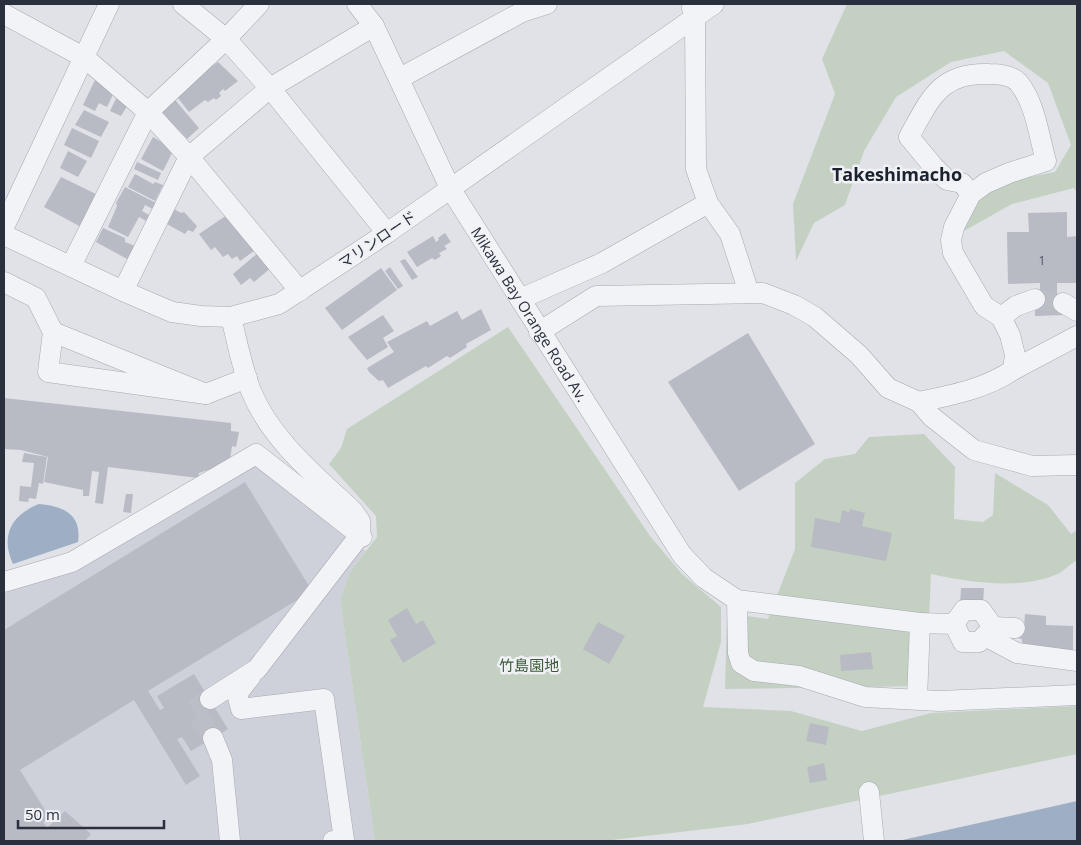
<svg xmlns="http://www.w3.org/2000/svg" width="1081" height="845" font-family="'Open Sans','Noto Sans JP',sans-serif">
<rect width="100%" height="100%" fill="#e0e2e8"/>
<polygon fill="#ced1da" points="256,464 366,551 350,572 340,600 375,841 4,841 4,590"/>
<g fill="#c4d1c2">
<polygon points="847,4 1077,4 1077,193 1074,188 1012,204 964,231 979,195 1013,180 1055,172 1071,145 1048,83 1004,51 951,62 896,97 864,151 845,205 814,223 796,261 793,204 835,94 822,59"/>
<polygon points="508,327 650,536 682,574 721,607 721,642 703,707 791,711 862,731 931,713 1077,706 1077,754 748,824 604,841 375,841 340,600 350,572 377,537 376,516 329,464 341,448 347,429"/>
<path d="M924 434 955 467 954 519 983 522 993 515 995 473 1048 505 1071 534 1077 530V560C1070 564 1063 572 1055 575 1020 590 967 582 931 574L926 686 725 689 727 613 768 619 795 549V483L825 459 855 454 869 437Z"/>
</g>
<g fill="#9daec5">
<path d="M39 504C63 506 82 514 78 542L13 564C0 536 11 515 39 504Z"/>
<polygon points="1077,801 1077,841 898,841"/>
</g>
<g fill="#b8bbc4">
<polygon points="211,61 214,65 218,62 238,81 225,91 223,89 219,93 221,96 216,100 214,98 208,102 205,100 189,112 174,93"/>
<polygon points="95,80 115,90 107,107 99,103 95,111 83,105"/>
<polygon points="117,97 129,103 121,116 110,111"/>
<polygon points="175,100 199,128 187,139 179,130 175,131 160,112"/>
<polygon points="84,110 109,122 101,137 75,125"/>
<polygon points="72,128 99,141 91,158 64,145"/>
<polygon points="153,137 174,149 163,171 141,159"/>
<polygon points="68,151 87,161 78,177 60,168"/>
<polygon points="137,162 161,173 158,180 134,169"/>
<polygon points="135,174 153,184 155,182 163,185 155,201 128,187"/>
<polygon points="61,177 98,195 81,227 44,207"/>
<polygon points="125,187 156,203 153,209 145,205 142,211 149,215 146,221 139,217 128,237 108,227 117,206 116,203"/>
<polygon points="174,209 181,213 184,212 197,226 193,232 188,230 185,234 165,223"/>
<polygon points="1067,212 1067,237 1077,236 1077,283 1057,283 1057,294 1062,294 1063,315 1035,316 1035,295 1040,294 1040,283 1008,284 1007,232 1029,232 1028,213"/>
<polygon points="227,215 254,251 240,261 237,256 232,259 228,254 223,257 215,247 211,250 199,234"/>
<polygon points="103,228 125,238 125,242 135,246 127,259 96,242"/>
<polygon points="445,233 451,242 444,246 447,249 439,253 441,256 435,260 432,258 417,267 407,252 433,236 436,242 439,240 438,238"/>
<polygon points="259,252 272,267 254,282 250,278 241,285 233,274"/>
<polygon points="405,259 418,277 412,280 400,261"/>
<polygon points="390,267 403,286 398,289 385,271"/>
<polygon points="381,268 397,290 342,330 325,308"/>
<polygon points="481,309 491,330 466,344 467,347 450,358 447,356 428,368 426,366 388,388 383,380 379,381 369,372 367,368 394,352 387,342 427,321 430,326 457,311 462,320"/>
<polygon points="383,315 394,331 383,338 388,347 367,360 348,337"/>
<polygon points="748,333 815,444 739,491 668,382"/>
<polygon points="4,398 231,423 231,431 239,432 236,447 232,446 230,460 226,464 199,473 198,478 108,467 103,504 95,503 99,472 92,471 89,496 83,496 83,490 44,482 48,457 21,450 4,449"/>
<polygon points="24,453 47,457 43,484 39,483 36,499 29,498 28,502 19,501 20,486 31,487 34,463 22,462"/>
<polygon points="245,482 312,591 148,691 160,710 164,708 157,696 194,674 228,729 191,751 182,737 177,739 200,776 186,785 134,700 20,770 50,818 43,822 47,828 65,811 91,834 85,841 4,841 4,630"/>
<polygon points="126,494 133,494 131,513 123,512"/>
<polygon points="850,509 865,513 862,526 892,533 886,561 811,547 815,518 840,523 842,510 849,512"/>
<polygon points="961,588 984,588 983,604 960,604"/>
<polygon points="407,608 416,624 423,620 436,643 403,663 390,640 397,636 388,620"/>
<polygon points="1025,614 1046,616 1046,625 1073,626 1073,652 1022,650 1022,639 1017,638 1018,628 1024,628"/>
<polygon points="598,622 625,636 609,664 583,649"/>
<polygon points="871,652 873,669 841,671 840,655"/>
<polygon points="810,723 829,727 826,745 806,741"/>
<polygon points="824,763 827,780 810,783 807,767"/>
</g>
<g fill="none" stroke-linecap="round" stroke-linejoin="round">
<g stroke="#bcbec6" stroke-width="20" stroke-dasharray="20 10" stroke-linecap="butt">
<polyline points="1035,299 1063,303"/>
<polyline points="210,699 192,709 213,738"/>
</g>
<defs>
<g id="minor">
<polyline points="183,4 226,39 270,88 387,233"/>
<path id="s1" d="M357 4 374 26 450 188 682 555 704 578 737 600 920 623 917 699"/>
<polyline points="4,14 85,58 148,112 189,157 300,291"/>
<polyline points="400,78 522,12 547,4"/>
<polyline points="708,203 730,234 749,293"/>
<polyline points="4,227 109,4"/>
<polyline points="4,235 123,291 172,312 201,316 231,317 279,304 387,233 714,4"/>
<polyline points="71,266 148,112 226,39 259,4"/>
<polyline points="4,282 36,298 53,332 48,372 206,394"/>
<polyline points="123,291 189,157 270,88 374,26"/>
<polyline points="520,299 602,263 708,203 696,169 695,17 692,8"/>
<polyline points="1063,303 1077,311"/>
<path d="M231 317C237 341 242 368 251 391 271 440 316 476 353 511L360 521V535L362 537"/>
<polyline points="1001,317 1016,306 1035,299"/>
<polyline points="53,332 206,394 247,378"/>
<polyline points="539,332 596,296 763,293 794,305 815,317 859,355 888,388 919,402 932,417 974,450 1032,466 1077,465"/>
<polyline points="1013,370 1077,336"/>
<path d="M919 402C952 395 985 389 1013 370L1015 355 1010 335 1001 317 984 306 953 253 951 240 954 227 971 194 986 183 1009 173 1046 161C1039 136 1035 102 1018 82 1011 75 997 74 989 74 940 72 930 99 909 137L933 166 947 180 962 183 971 194"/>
<polyline points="4,582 72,562 256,454 360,535 257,669 210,699"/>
<polyline points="737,600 738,653 741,663 754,671 799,676 865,697 939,701 1077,695"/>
<polyline points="920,623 954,624 964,610 981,610 993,627 979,642 963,642 954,624"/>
<polyline points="993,627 1015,628"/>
<polyline points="985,636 1017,653 1077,661"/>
<polyline points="251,676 237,694 241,709 324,699 344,840 333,841"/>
<polyline points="213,738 222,760 230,841"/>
<polyline points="869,792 874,841"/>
</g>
</defs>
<use href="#minor" stroke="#a6a9b2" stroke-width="21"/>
<use href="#minor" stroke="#f2f3f6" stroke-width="20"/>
</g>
<g text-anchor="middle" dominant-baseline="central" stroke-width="5" stroke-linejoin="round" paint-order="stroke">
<g font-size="12" fill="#4e5360">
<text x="1042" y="260">1</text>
</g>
<g font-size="15" fill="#2a303e" stroke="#eff1f5">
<text transform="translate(377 239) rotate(-34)">マリンロード</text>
<text stroke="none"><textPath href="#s1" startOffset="356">Mikawa Bay Orange Road Av.</textPath></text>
</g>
<g font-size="15" fill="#3c5938" stroke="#eff1f5">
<text x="529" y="665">竹島園地</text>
</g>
<g font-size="18" font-weight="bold" fill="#1c212f" stroke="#eff1f5">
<text x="897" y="174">Takeshimacho</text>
</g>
</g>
<rect width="1081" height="845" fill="none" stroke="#2a303e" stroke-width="10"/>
<path d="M18 820v8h146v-8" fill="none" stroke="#2a303e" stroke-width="2.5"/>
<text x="25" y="820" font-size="15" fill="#2a303e" stroke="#eff1f5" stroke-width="4" paint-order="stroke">50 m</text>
</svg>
